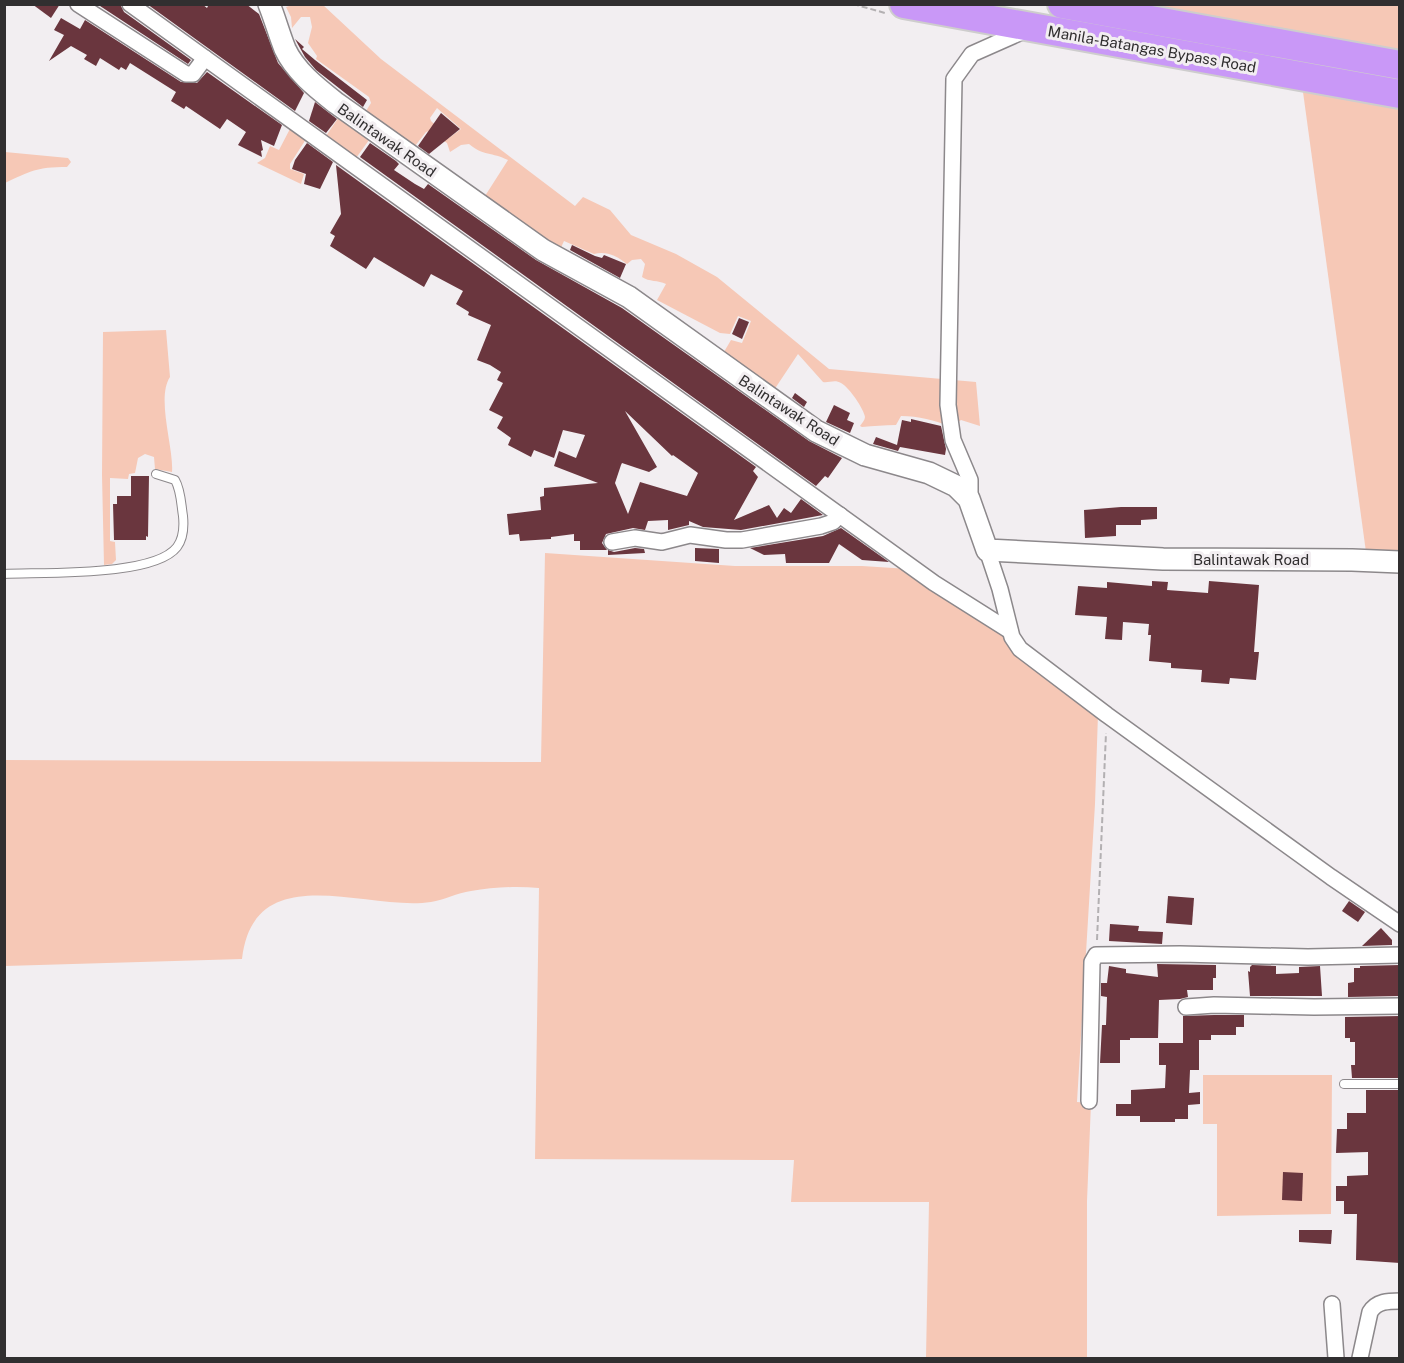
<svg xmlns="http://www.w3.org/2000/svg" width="1404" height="1363" font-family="'Public Sans',sans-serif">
<rect width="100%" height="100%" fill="#f2eef1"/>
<g fill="#f6c8b6" fill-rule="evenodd">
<path d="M292 5H323L381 59 575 206 583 197 610 210 631 235 676 254 717 277 829 369 976 382 980 426 961 420 951 427C934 420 919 416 901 416L896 425C884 425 874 426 862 427L860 426C862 423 865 420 865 417 864 409 849 387 841 383 835 379 829 383 823 382L798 354 772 393 721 357 731 340 742 343 751 321 738 316 730 334 720 333 657 300 666 284C658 280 649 282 642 277L645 264 641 259 632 260 627 264C617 256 607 251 594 254L564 241 559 252 485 196 508 160C492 152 483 156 469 144L461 145 450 152 447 143 429 131 426 132 415 146 366 111 371 103 369 97 316 59 317 56 308 43 312 27 310 17H301L292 28 291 17 286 7ZM437 108 461 129 449 138 431 121 430 118Z"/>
<polygon points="1144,5 1399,5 1399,51"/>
<polygon points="1303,92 1399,109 1399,554 1366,552"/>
<polygon points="341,114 372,136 356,158 326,136"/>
<polygon points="292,125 308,136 290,164 290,169 304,174 301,184 257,163 265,158 270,146 279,150"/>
<path d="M5 152 68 158 71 162 67 167C36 167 31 171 5 183Z"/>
<path d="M166 330 170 377C156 398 174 448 172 472L155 469 154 457 145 454 138 458 135 473 129 474 128 479 110 478V541L115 542 116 560 112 564 104 565 102 475 103 332Z"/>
<path d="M545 553 735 566H862L909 569 1008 636 1098 714 1095 804 1077 1102 1091 1103 1087 1201V1358H926L929 1202H791L794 1160 535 1159 539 888C517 886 493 887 471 891 457 893 444 900 431 902 367 912 254 856 242 959L5 966 4 760 541 762Z"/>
<polygon points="1203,1075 1332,1075 1331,1214 1217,1216 1217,1124 1203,1124"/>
</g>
<g fill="#6a363e" fill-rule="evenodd">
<polygon points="32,4 60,4 51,18"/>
<polygon points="97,4 120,4 124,12 191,60 188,64"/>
<polygon points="147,4 202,4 207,8 209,4 246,4 259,14 278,63 304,93 295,111"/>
<polygon points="61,18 80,29 85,20 181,82 197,83 207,72 282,125 274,146 261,140 263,150 261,151 262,157 238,145 246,132 227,119 220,129 186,106 184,109 171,101 176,92 130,63 126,70 121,67 119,70 100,58 96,66 84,59 87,55 71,46 49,61 64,35 54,30"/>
<polygon points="295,39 304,47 302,49 315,60 367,100 363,107 316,70 305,57"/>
<polygon points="315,102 337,119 326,133 309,121"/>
<polygon points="441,113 460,129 429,154 418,146"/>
<polygon points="307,143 333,162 320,189 304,184 306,174 292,169 295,160"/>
<polygon points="370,143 396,161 399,164 394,170 415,184 424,189 428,184 536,260 622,308 809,441 842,458 828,478 825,476 816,486 360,157"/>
<path d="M336 165 756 467 753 471 758 477 734 520 769 505 777 518 784 508 791 513 801 499 823 515 741 530 703 527 689 521V525L668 530V520L648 521 645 530 633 528 606 534 602 543 607 550H580V541H574V534L551 537V539L520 541 519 534 509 535 507 514 541 510 540 497 544 496V488L598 483 554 466 559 451 576 458 585 435 563 430 554 458 534 450 531 457 508 445 511 438 497 428 503 417 489 410 503 383 497 380 501 372 490 365 477 360 491 325 468 315 469 312 456 304 463 291 431 274 424 287 374 257 366 269 330 246 335 236 330 233 341 214ZM625 411 672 456 673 455 698 473 687 496 640 482 628 514 615 483 621 465 622 463 649 472 657 467Z"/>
<polygon points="572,245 595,256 602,258 604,255 626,264 620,278 570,250"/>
<polygon points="739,318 749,322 742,339 732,334"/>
<polygon points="795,393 807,402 804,407 792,398"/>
<polygon points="834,405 850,413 847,420 854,423 850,433 826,422"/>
<polygon points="911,419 941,426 946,449 945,455 900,447 898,451 873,444 876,437 897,445 902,420 911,422"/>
<polygon points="131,476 149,476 148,537 146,536 146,540 114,540 113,504 117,504 117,496 131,496"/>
<polygon points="1121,507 1157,507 1157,519 1141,520 1141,525 1116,525 1116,536 1085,538 1084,510"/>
<polygon points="841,528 889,562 862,560 839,544 829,563 786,563 785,554 764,555 750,548 823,536"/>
<polygon points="635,548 644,549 645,553 608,555 608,550 614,552"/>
<polygon points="695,548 719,549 719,563 695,561"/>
<polygon points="1152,581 1168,582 1167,590 1208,593 1209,581 1259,585 1254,652 1259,652 1256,680 1230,678 1229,684 1201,682 1202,670 1171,668 1171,663 1149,661 1151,635 1148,635 1149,624 1123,622 1122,640 1105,639 1107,617 1075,615 1078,586 1107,588 1107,582 1152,586"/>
<polygon points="1168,896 1194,898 1192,925 1166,923"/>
<polygon points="1349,901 1365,912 1358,922 1342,911"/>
<polygon points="1110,924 1139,926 1138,931 1163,932 1162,944 1109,941"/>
<polygon points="1381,928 1392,940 1392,945 1362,946"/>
<polygon points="1157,964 1216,965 1216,978 1213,978 1213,990 1187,990 1188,997 1180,999 1159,1000 1158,1038 1130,1038 1130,1040 1120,1040 1120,1063 1100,1063 1102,1025 1106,1025 1107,997 1101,996 1101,983 1107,983 1109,966 1126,969 1126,973 1158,977"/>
<polygon points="1252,965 1276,966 1276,974 1299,973 1299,967 1320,966 1322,996 1250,996 1248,971 1250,972 1250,967"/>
<polygon points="1400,965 1400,996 1348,997 1348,983 1354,982 1354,968 1360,968 1360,966"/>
<polygon points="1214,1015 1244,1015 1244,1027 1236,1027 1236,1035 1211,1035 1211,1040 1199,1040 1199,1070 1190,1070 1189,1093 1200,1092 1200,1104 1188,1105 1188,1119 1175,1119 1175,1122 1140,1122 1140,1116 1116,1116 1116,1104 1131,1104 1131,1090 1165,1088 1166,1065 1159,1065 1159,1043 1183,1043 1183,1016"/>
<polygon points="1400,1016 1400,1078 1352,1078 1351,1065 1355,1065 1355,1042 1350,1042 1350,1038 1345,1038 1345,1017"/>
<polygon points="1366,1090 1400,1090 1400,1263 1356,1260 1357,1214 1344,1214 1344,1201 1336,1201 1336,1186 1347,1186 1347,1176 1368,1175 1368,1152 1336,1153 1337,1129 1347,1129 1347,1113 1366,1113"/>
<polygon points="1283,1172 1303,1173 1302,1201 1282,1200"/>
<polygon points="1299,1230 1332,1230 1331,1244 1299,1242"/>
</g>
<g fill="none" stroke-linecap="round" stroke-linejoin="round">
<defs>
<g id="lane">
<path d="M4 574C42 572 154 577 177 547 183 539 184 526 183 516 181 504 181 490 175 480L156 474"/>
<polyline points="1344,1084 1400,1084"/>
</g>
<g id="street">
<polyline points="78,4 186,74 193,74 205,58"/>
<polyline points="130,4 934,583 1010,631"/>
<polyline points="970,502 970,480 953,440 948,405 954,79 972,54 1026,30"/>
<polyline points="612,542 635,538 662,542 690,535 726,540 742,540 821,526 833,522 840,515"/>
<polyline points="987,550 1000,589 1012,637 1020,649 1107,715 1331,877 1400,924"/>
<polyline points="1186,1007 1214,1005 1314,1007 1400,1006"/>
<polyline points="1089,1101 1092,962 1096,955 1180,954 1308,957 1400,955"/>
<polyline points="1332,1304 1336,1358"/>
<path d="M1360 1358 1370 1312C1377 1301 1388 1301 1400 1301"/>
</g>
<path id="secondary" d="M269 4C275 19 279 34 285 49 295 71 317 88 336 103L543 250 629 297 816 431 865 455 929 473 956 486 969 499 987 550 1163 559 1352 560 1400 562"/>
<g id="highway">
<polyline points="904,4 1400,94"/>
<polyline points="1062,4 1400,65"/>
</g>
</defs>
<use href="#lane" stroke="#8c888b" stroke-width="10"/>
<use href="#street" stroke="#8c888b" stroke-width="18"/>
<use href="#secondary" stroke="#8c888b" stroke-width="24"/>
<use href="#highway" stroke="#cecdcd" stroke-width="32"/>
<g stroke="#b3b0b2" stroke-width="2" stroke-dasharray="6 3" stroke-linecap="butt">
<polyline points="853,4 885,13"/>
<polyline points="1097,940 1106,733"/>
</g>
<use href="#lane" stroke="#fff" stroke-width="8"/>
<use href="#street" stroke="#fff" stroke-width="15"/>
<use href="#secondary" stroke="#fff" stroke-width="21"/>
<use href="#highway" stroke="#c998f7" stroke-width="28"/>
</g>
<g text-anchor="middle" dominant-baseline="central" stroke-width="6" stroke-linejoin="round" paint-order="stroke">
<g font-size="15" fill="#312f30" stroke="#f2eef1">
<text transform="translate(1152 49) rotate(10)">Manila-Batangas Bypass Road</text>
<text transform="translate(387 140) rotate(35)">Balintawak Road</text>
<text transform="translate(789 410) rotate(33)">Balintawak Road</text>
<text x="1251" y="559">Balintawak Road</text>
</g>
</g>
<rect width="1404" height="1363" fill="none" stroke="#312f30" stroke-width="12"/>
</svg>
